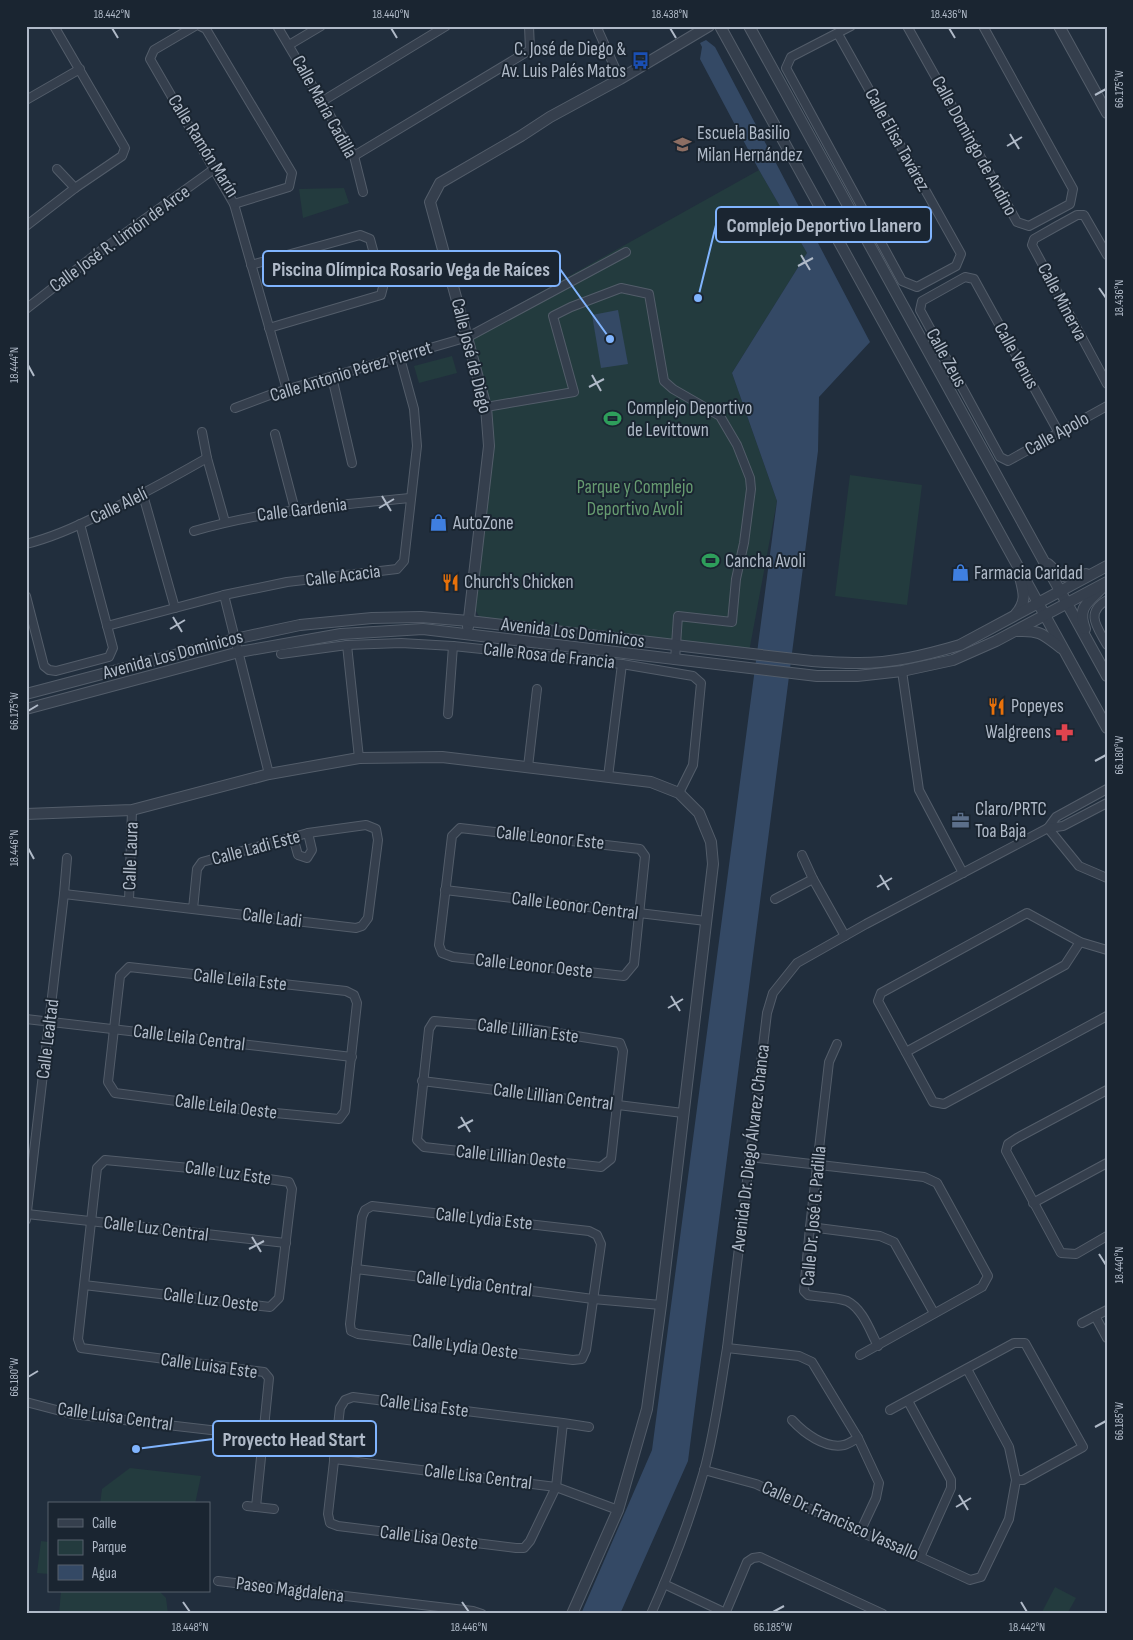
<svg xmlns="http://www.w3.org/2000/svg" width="1133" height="1640" font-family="'Sofia Sans Condensed',sans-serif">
<rect width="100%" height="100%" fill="#212e3d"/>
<g fill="#233b3e">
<polygon points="759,170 807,253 732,373 777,501 749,652 480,618 476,611 476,599 491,446 472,342 472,336 478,327"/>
<polygon points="344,188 349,203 303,218 299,189"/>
<polygon points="452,356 457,373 419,383 414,366"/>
<polygon points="850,475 922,485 907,605 835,596"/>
<polygon points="130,1468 201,1476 195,1504 100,1504 102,1489"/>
<polygon points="41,1541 49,1542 49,1574 37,1573"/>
<polygon points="1055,1587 1076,1598 1067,1614 1041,1614"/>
<polygon points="61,1591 159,1591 166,1598 168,1614 59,1614"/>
</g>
<g fill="#344965">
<polygon points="706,40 715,47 870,342 819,397 818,451 688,1461 620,1614 581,1614 652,1450 777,501 732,373 807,253 759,170 700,59 702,47 700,43"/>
<polygon points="618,310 628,364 601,368 592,315"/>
</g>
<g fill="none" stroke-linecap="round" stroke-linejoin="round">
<defs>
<g id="minor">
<polyline points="195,26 154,50 150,59 234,204 287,390"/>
<polyline points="200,26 206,29 292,173 289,187 234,204"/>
<polyline points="277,26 354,156 363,192"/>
<polyline points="599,26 598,30 620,79"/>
<polyline points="907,26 1017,222 1029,226 1070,204 1073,189 983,26"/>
<polyline points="838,34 961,254 956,266 917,287 902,281 786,68 791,57 851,26"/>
<polyline points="289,45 321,26"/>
<polyline points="26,100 80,69"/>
<polyline points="321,102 446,26"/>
<polyline points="354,156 530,50 529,26"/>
<polyline points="57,169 75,188"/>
<polyline points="26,226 75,188 122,156 125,148 54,26"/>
<polyline points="1107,255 1084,215 1077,215 1057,226 1034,239 1032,245 1107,384"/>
<polyline points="251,265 360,235 370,239 383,287 381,295 269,328"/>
<polyline points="26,309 95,255 214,169"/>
<polyline points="332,377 352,463"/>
<polyline points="486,407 574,392 553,316 571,307 621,288 649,294 664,381 673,389 720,416 737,445 750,478 751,489 744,543 736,579 732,622 678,616 675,660"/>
<polyline points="235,408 275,393 468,337 626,252"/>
<polyline points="202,432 207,458 225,522"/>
<polyline points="1059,433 974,279 965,277 922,301 920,310 1000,457 1008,461 1107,406"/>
<polyline points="275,434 295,510"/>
<polyline points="143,495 175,608"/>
<path d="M194 531C267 510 337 505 411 498"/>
<path d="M26 544C54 537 76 527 101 514 138 497 172 478 207 458"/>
<polyline points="224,595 269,774"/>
<polyline points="26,596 44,666 49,670 56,671 109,657 113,648 80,524"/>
<path d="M1107 600C1084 613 1098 628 1107 645"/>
<polyline points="107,626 224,595 287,582 397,569 404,561 417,446 414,409 400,358"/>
<polyline points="347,645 359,758"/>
<polyline points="281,654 347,645 401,643 453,646 622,664 693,676 701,683 693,765 679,793"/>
<polyline points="902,671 919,790 963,873"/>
<polyline points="448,714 453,646"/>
<polyline points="528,767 537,689"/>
<polyline points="608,777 622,664"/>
<polygon points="460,828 640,849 645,856 634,964 624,976 453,957 442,953 439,945 452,836"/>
<polyline points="1048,828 1079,866 1107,878"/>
<polyline points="1048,828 1056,817 1107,789"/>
<polyline points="293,837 298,855 307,858 312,850 308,833"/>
<polyline points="802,855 813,879 845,936"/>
<polyline points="445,890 706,921"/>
<polyline points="64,894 356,928 362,926 368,918 378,840 376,829 366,825 308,833 202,862 197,869 193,909"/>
<polyline points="775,899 813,879"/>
<polyline points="129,901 132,810"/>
<polyline points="1107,950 1080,942 1027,913 881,993 878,1001 933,1102 944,1104 1107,1016"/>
<polygon points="129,967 346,991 354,995 357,1003 345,1111 339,1119 254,1111 115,1093 108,1082 120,976"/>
<polyline points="26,1019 352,1057"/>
<polygon points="434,1021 538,1030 620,1043 623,1051 611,1159 601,1167 424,1147 417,1140 429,1029"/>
<path d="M837 1044 829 1062 810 1227 804 1291 808 1295C819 1297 837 1297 847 1301 863 1309 870 1331 878 1346"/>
<polyline points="906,1052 1065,965 1080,942"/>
<polyline points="422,1081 683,1113"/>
<polyline points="1107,1090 1017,1138 1008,1144 1006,1151 1061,1253 1076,1254 1107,1236"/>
<polyline points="750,1157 924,1177 937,1183 988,1276 982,1287 860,1355"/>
<polyline points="1033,1203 1107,1163"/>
<polygon points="372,1206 589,1231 597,1235 601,1244 586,1350 582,1359 573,1360 358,1334 351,1331 350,1324 362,1217 365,1210"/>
<polyline points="27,1214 286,1243"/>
<polyline points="26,1220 64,894 67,858"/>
<polyline points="810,1227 880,1236 894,1242 934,1313"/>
<polyline points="356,1269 471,1283 593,1299 661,1305"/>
<polyline points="84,1285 270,1307 279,1298 292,1189 289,1182 200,1169 105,1160 97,1168 78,1339 81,1348 264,1372 269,1378 256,1507"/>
<polyline points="1095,1316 1107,1338"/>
<polyline points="1082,1323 1107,1310"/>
<polyline points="727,1348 799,1356 812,1362 858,1438 879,1483 876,1498 860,1532"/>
<polyline points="908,1401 951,1480 951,1488 920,1557"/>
<polyline points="26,1402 72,1414 263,1436"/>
<polyline points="890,1410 1014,1343 1025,1343 1083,1447 1023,1480 1016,1480"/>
<path d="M792 1420C804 1433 825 1449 844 1445 849 1444 854 1440 858 1438"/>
<polyline points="563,1423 556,1487 530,1541 524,1548 516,1548 338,1526 330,1523 328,1514 340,1408 345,1400 353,1397 563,1423 589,1427"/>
<polyline points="334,1459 556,1487 618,1510"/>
<polyline points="704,1470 756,1484 860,1532 920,1557 970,1580 981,1577 1009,1519 1016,1480 1009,1447 967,1369"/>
<polyline points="247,1506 274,1509"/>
<polyline points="218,1581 473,1611 482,1614"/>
<polyline points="664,1584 728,1614"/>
<path d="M651 1614C672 1567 690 1520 704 1471 715 1431 720 1389 727 1348L767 1013 773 993 797 963 866 924 1048 828 1063 826 1107 803"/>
<polyline points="725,1614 747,1562 753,1558 760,1557 883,1614"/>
</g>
<g id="tertiary">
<polyline points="720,26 1107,728"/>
<polyline points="749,26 1107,676"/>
<polyline points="1059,26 1107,113"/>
<path d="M1048 564C1063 579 1066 579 1086 574"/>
<path d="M1016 614C1027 601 1024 593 1020 577"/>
<polyline points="468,627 489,446 486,407 430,202 440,183 521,136 550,117 620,79 709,26"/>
<path d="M1085 629C1077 608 1087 603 1101 589"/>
<path d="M1018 631C1041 630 1044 635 1061 648"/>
<path d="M26 694 235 639 300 625 372 618 421 617 469 621 812 661C826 662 840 663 854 663 890 664 926 655 960 645L1107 566"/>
<polyline points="26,709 239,652 341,634 423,629 817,676 857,676 902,671 953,660 996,641 1107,582"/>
<polyline points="26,814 132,810 269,774 359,758 442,757 651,782 679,793 699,813 711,842 713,864 661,1305 647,1409 618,1510 572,1614"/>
</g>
</defs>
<use href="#minor" stroke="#535d6a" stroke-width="10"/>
<use href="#tertiary" stroke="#535d6a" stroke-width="12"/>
<use href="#minor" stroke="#353f4d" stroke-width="8"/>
<use href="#tertiary" stroke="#353f4d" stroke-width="10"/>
</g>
<path fill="none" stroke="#b0bac8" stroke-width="2" d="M112 28 118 38M391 28 397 38M670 28 676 38M949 28 955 38M1095 95 1106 89M1010 134 1019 149M1007 146 1022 137M801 255 810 270M798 266 813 258M1099 288 1106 298M28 365 34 376M592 375 601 391M589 387 604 379M382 496 391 511M379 508 394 499M173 617 182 632M170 629 185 620M28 711 38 705M1095 761 1106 755M28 848 34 859M880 875 889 890M877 887 892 878M671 996 680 1011M668 1008 683 999M461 1117 470 1132M458 1128 473 1120M252 1237 261 1252M249 1249 264 1241M1099 1254 1106 1265M28 1377 38 1371M1095 1427 1106 1421M959 1495 968 1510M956 1507 971 1498M183 1602 190 1612M462 1602 469 1612M1021 1602 1027 1612M773 1612 784 1606"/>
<defs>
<symbol id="bus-bare" viewBox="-9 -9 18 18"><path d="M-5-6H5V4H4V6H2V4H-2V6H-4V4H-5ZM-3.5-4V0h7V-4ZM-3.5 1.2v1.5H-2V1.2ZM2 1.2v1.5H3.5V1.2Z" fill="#1a4fb4" stroke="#1a2531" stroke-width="2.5" paint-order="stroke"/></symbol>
<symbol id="school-bare" viewBox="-9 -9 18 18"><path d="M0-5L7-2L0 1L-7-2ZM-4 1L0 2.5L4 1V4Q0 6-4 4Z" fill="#8d6e63" stroke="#1a2531" stroke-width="2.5" paint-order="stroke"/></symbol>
<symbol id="stadium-bare" viewBox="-9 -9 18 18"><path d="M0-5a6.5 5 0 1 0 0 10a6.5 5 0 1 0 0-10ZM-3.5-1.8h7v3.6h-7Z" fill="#2e9e5b" stroke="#1a2531" stroke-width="2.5" paint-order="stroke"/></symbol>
<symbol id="shop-bare" viewBox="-9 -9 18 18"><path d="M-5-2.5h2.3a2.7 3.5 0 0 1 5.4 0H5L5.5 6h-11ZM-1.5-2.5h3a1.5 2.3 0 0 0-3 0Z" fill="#3f7fe0" stroke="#1a2531" stroke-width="2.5" paint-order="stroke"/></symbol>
<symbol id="restaurant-bare" viewBox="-9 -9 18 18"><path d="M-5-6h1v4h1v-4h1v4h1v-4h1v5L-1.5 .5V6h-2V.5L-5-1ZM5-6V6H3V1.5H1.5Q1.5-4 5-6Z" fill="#e8710a" stroke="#1a2531" stroke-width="2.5" paint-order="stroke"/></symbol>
<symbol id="pharmacy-bare" viewBox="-9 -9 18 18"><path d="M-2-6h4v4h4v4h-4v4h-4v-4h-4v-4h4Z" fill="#e0444e" stroke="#1a2531" stroke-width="2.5" paint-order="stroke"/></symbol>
<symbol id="office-bare" viewBox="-9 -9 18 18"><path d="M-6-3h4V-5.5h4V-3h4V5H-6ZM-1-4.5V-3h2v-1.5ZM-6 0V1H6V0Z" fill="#5c6f8a" stroke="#1a2531" stroke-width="2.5" paint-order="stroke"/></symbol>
</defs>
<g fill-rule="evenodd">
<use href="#bus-bare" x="628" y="48" width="25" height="25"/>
<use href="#school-bare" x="670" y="132" width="25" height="25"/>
<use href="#stadium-bare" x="600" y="406" width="25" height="25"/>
<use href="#shop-bare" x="426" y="510" width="25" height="25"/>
<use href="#stadium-bare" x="698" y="548" width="25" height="25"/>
<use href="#shop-bare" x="948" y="560" width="25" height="25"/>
<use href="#restaurant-bare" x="438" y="570" width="25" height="25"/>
<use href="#restaurant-bare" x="984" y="694" width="25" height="25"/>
<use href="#pharmacy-bare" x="1052" y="720" width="25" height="25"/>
<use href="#office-bare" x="948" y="808" width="25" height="25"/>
</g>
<g text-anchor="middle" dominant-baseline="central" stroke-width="4" stroke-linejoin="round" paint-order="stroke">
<g font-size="19" fill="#b0bac8" stroke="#1a2531" text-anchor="start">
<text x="626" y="49" text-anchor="end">C. José de Diego &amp;<tspan x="626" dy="22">Av. Luis Palés Matos</tspan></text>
<text x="697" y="133">Escuela Basilio<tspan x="697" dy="22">Milan Hernández</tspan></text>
<text x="627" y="408">Complejo Deportivo<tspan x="627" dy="22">de Levittown</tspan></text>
<text x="453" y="523">AutoZone</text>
<text x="725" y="561">Cancha Avoli</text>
<text x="974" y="573">Farmacia Caridad</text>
<text x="464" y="582">Church's Chicken</text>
<text x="1011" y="706">Popeyes</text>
<text x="1051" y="732" text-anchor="end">Walgreens</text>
<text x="975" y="809">Claro/PRTC<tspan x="975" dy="22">Toa Baja</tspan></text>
</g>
<g font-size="19" fill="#b0bac8" stroke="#1a2531">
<text transform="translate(324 107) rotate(61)">Calle María Cadilla</text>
<text transform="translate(897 140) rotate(61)">Calle Elisa Tavárez</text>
<text transform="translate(203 146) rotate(58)">Calle Ramón Marín</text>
<text transform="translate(974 146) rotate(61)">Calle Domingo de Andino</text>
<text transform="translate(120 239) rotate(-36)">Calle José R. Limón de Arce</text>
<text transform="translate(1062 302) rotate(62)">Calle Minerva</text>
<text transform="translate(471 356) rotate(76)">Calle José de Diego</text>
<text transform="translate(1016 356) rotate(61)">Calle Venus</text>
<text transform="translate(946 358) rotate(61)">Calle Zeus</text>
<text transform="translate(351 372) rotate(-17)">Calle Antonio Pérez Pierret</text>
<text transform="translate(1057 434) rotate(-29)">Calle Apolo</text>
<text transform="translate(119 506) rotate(-26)">Calle Alelí</text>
<text transform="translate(302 510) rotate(-7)">Calle Gardenia</text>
<text transform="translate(343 576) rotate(-7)">Calle Acacia</text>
<text transform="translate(573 633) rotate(7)">Avenida Los Dominicos</text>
<text transform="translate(173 655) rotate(-15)">Avenida Los Dominicos</text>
<text transform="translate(549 656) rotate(6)">Calle Rosa de Francia</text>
<text transform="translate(550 838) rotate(6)">Calle Leonor Este</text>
<text transform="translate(256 848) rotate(-15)">Calle Ladi Este</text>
<text transform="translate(131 856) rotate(-88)">Calle Laura</text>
<text transform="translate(575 906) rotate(7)">Calle Leonor Central</text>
<text transform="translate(272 918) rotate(7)">Calle Ladi</text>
<text transform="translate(534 966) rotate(6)">Calle Leonor Oeste</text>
<text transform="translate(240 980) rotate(6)">Calle Leila Este</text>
<text transform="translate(528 1031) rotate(7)">Calle Lillian Este</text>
<text transform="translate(189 1038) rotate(7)">Calle Leila Central</text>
<text transform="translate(48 1039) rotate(-83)">Calle Lealtad</text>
<text transform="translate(553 1097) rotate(7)">Calle Lillian Central</text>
<text transform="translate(226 1107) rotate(7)">Calle Leila Oeste</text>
<text transform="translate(751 1148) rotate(-83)">Avenida Dr. Diego Álvarez Chanca</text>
<text transform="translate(511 1157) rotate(6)">Calle Lillian Oeste</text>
<text transform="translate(228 1173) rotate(8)">Calle Luz Este</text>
<text transform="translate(814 1216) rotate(-85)">Calle Dr. José G. Padilla</text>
<text transform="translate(484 1219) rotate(6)">Calle Lydia Este</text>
<text transform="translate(156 1229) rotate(7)">Calle Luz Central</text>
<text transform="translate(474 1284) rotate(7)">Calle Lydia Central</text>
<text transform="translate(211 1300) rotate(7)">Calle Luz Oeste</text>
<text transform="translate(465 1347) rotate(7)">Calle Lydia Oeste</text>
<text transform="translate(209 1366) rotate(8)">Calle Luisa Este</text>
<text transform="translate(424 1406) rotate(7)">Calle Lisa Este</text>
<text transform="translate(115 1417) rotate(8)">Calle Luisa Central</text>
<text transform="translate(478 1477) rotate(7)">Calle Lisa Central</text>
<text transform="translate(840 1521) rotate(24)">Calle Dr. Francisco Vassallo</text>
<text transform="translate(429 1538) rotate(7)">Calle Lisa Oeste</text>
<text transform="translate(290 1590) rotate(7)">Paseo Magdalena</text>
</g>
<g font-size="19" fill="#669b70" stroke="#1a2531">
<text x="635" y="487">Parque y Complejo<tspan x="635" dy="22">Deportivo Avoli</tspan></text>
</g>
</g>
<path fill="none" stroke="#80b4fe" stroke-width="2" d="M698 298L716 225M610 339L560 269M136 1449L213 1439"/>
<g fill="#80b4fe" stroke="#1a2531" stroke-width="2">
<circle cx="698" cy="298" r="5"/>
<circle cx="610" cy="339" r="5"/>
<circle cx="136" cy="1449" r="5"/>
</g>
<g fill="#1a2531" stroke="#80b4fe" stroke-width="2">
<rect x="716" y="207" width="215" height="35" rx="5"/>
<rect x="263" y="251" width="297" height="35" rx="5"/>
<rect x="213" y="1421" width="163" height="35" rx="5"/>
</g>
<g font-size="20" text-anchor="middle" font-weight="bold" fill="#b0bac8">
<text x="824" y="232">Complejo Deportivo Llanero</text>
<text x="411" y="276">Piscina Olímpica Rosario Vega de Raíces</text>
<text x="294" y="1446">Proyecto Head Start</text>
</g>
<rect width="1133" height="1640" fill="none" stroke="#1a2531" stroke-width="55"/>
<rect x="48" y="1502" width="162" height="90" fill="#1a2531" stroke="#56616d"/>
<rect x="58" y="1519" width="25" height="8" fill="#353f4d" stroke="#56616d"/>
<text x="92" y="1528" font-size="15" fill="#b0bac8">Calle</text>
<rect x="58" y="1540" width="25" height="15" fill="#233b3e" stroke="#56616d"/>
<text x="92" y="1552" font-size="15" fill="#b0bac8">Parque</text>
<rect x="58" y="1565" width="25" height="15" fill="#344965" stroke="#56616d"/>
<text x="92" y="1578" font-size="15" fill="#b0bac8">Agua</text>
<rect x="28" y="28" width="1078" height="1584" fill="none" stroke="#b0bac8" stroke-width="2"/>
<g font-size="12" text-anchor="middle" fill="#b0bac8">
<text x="112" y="18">18.442°N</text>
<text x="391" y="18">18.440°N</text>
<text x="670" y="18">18.438°N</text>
<text x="949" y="18">18.436°N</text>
<text transform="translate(1119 89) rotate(-90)" y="4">66.175°W</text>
<text transform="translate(1119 298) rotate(-90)" y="4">18.436°N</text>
<text transform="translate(14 365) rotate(-90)" y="4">18.444°N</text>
<text transform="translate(14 711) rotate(-90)" y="4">66.175°W</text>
<text transform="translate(1119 755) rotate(-90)" y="4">66.180°W</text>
<text transform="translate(14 848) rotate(-90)" y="4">18.446°N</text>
<text transform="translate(1119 1265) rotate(-90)" y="4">18.440°N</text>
<text transform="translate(14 1377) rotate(-90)" y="4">66.180°W</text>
<text transform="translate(1119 1421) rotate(-90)" y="4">66.185°W</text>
<text x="190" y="1631">18.448°N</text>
<text x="469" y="1631">18.446°N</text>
<text x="773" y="1631">66.185°W</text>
<text x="1027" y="1631">18.442°N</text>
</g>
</svg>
